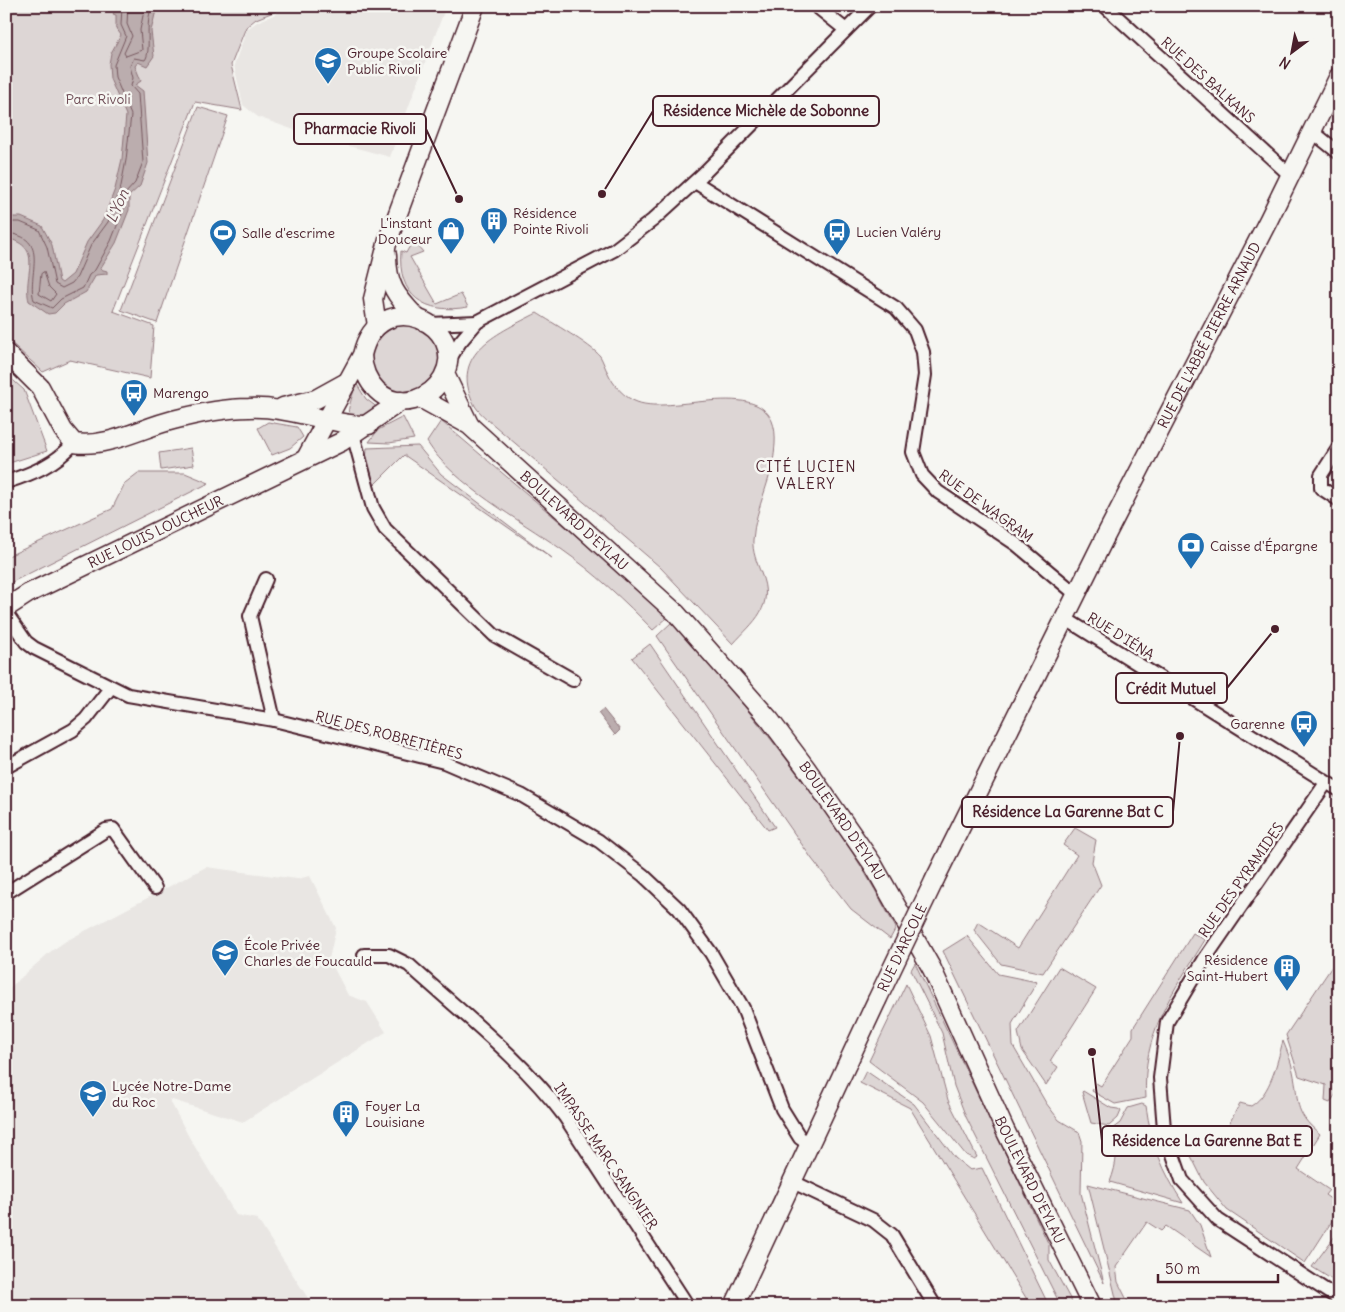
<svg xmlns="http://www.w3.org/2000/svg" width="1345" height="1312" font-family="Delius,sans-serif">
<rect width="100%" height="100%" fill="#f6f6f2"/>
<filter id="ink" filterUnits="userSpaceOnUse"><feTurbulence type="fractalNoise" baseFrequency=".02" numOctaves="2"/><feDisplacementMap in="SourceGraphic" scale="10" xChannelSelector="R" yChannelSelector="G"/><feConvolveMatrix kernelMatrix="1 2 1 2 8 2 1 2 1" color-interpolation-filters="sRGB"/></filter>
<g filter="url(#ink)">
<g fill="#e9e6e3">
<polygon points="275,6 446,6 390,157 308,135 258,117 243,105 234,65 247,29 257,22 278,13"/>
<polygon points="206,867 297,879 310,876 336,928 329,959 348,995 367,1002 386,1032 243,1122 169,1099 189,1137 236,1215 257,1219 313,1306 6,1306 6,991 50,952 66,941"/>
</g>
<g fill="#ddd6d5" stroke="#947a80">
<polygon points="6,6 274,6 276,11 256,19 246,27 231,65 242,110 195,102 113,311 154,326 150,378 70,360 43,372 6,338"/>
<polygon points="198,107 228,116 157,323 121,310"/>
<path d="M413 240 423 252 410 257 437 304 461 294 468 307C425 315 397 296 401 251L406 253Z"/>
<path d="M537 313C551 322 591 345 600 356 603 361 605 368 608 373 613 385 625 398 637 402 675 417 780 368 775 444 774 477 755 507 753 540 752 551 757 563 761 573 775 607 754 621 733 644L660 567 495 426C488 420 478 412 474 404 448 352 501 332 537 313Z"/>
<path d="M399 324C404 325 413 324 418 327 445 341 443 367 429 388L396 396 376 382C369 349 368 342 399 324Z"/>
<polygon points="6,374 24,390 47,451 6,464"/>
<polygon points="356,383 366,399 378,408 363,416 348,417 349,407"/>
<polygon points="403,417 414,439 389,443 369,442 378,430"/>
<path d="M441 421 593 550 667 618 653 630C625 601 594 572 561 549 519 519 454 485 427 442Z"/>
<polygon points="268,422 297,427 303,437 290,448 272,455 258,428"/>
<polygon points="418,446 441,474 552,558 404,455 374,485 366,461 367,448"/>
<polygon points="191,448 194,465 161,470 159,453"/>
<polygon points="138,473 185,473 209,483 6,585 6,557 112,509 125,483"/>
<path d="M672 622C737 695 799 770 852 852 868 876 882 903 896 928L890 939 851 909 812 859 657 636Z"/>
<polygon points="650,644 775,827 768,830 632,658"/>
<polygon points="1075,828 1096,840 1092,862 1101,885 1043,973 1001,964 974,930 978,922 1018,948 1077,855 1063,845"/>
<path d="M1193 933 1205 940C1173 992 1141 1034 1146 1098L1115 1104 1092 1091 1096 1083 1101 1086 1133 1036V1028Z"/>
<polygon points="967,936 998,974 1037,982 1012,1024 1013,1046 1046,1103 1059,1120 1079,1132 1082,1141 1081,1193 1104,1283 943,951"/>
<polygon points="1339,956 1339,1089 1330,1103 1325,1101 1326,1085 1299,1076 1286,1035"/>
<polygon points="915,963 1049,1245 1049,1260 1074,1306 1061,1306 966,1117 954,1086 942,1033 911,970"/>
<polygon points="1059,967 1096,989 1050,1061 1058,1067 1046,1085 1022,1050 1018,1032"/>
<polygon points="906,984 931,1036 948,1100 977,1157 974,1159 966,1155 923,1102 869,1061"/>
<path d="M1283 1041C1287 1051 1291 1060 1293 1071 1300 1102 1292 1111 1320 1134L1298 1169 1329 1190 1325 1195 1339 1205V1210L1305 1263 1227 1210 1204 1182 1185 1144 1191 1134 1226 1137 1230 1133 1229 1124 1240 1103 1251 1106C1271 1094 1277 1062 1283 1041Z"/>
<polygon points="866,1071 914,1104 955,1158 970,1170 982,1168 1049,1306 1031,1306 910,1108 860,1083"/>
<polygon points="1083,1091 1111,1108 1118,1109 1121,1111 1118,1118 1109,1126 1091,1123 1082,1092"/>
<path d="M1142 1104 1146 1106C1151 1143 1163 1172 1183 1203L1110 1182C1117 1164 1119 1147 1112 1129L1120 1123 1128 1108Z"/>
<polygon points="1088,1184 1190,1210 1200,1225 1211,1257 1166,1226 1161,1231 1147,1222 1116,1267 1118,1282 1130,1306 1118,1306"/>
<polygon points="1338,1232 1339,1232 1339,1284 1312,1267"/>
</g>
<g fill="#bbadae" stroke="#8e747a">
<path d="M118 6H157L151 31 154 56 147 66 138 62 135 66 141 81 135 85 143 91 148 163 140 186 129 196V210L116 243 100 269 107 271V274L96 275 86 292 64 304 55 313 48 314 29 301C22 275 46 247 6 238V217H21L42 226 52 245 59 281 62 283 73 274 87 242 103 220 115 189 122 159 126 115 110 79 109 64 111 53 121 35 116 28V15L113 14Z"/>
<polygon points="603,709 620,730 615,735 598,713"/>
</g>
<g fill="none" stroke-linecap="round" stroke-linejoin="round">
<g stroke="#77585f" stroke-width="1">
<polyline points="128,6 127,24 132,36 124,53 126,56 142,50 140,30 145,6"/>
<polyline points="6,222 20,222 39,230 47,247 55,284 62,288 72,283 77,277 91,245 108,222 120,191 126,160 131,115 115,77 114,65 126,36 121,25 122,6"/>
<path d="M6 233C52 237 26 275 34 300L52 308 61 299 83 288 89 275 95 270 111 241 124 208 125 194 135 183 143 162 138 94 131 86 133 78 130 66 134 58 145 60C152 51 144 24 152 6"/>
<polygon points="44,272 49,287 56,294 51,301 39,294 41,274"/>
</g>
<defs>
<g id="street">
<polyline points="816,6 846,30"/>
<polyline points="1105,6 1290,175"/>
<polyline points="1313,132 1339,153"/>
<polyline points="695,182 896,308 915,330 923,352 925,375 913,452 922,475 938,492 1016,544 1077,595"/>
<polyline points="430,324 477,322"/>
<polyline points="448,362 460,342 477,322 614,250 653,220 702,175 870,6"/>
<polyline points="353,434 373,508 385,529 494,635 573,680"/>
<polyline points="1339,447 1321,475 1321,488 1339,500"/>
<path d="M6 482C32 474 56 464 74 443"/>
<polyline points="266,579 250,616 274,720"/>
<polyline points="6,613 26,642 34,648 128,695 274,720 444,762 521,795 599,841 643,875 679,909 711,953 743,1008 782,1109 800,1138 810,1145"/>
<polyline points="1066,619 1339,790"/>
<polyline points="6,767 73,730 86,719 111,687"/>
<polyline points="1326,783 1204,960 1167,1022 1160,1078 1164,1129 1182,1180 1218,1220 1339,1299"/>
<polyline points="6,893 106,830 113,829 155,888"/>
<path d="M364 955H389L409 965C463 1014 522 1059 565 1117L688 1306"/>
<polyline points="793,1182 873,1220 892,1235 935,1306"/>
</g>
<g id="secondary">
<path d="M387 255C387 285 396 296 416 317"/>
<polyline points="377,326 373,299 388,240 475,6"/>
<path d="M6 353 40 387 63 430 74 443C108 448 141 428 173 420 196 414 225 408 249 408 290 406 327 425 369 425"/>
<polyline points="445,374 469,424"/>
<path id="s1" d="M420 398 469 425 676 613 770 720 806 768 872 863 932 969 1005 1130 1092 1306"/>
<polyline points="283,407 316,399 345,383"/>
<path d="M306 458 362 355C379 282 471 325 443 377 437 388 427 396 414 400 384 408 363 382 362 355"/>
<path id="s2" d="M6 608 29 593 341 442 401 401"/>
<path id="s3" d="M935 879 1104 539 1269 219 1339 76"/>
<polyline points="734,1306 877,1000"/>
</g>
</defs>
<use href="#street" stroke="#4a1f2b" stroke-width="16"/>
<use href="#secondary" stroke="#4a1f2b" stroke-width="21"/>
<use href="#street" stroke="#f6f6f2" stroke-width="12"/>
<use href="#secondary" stroke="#f6f6f2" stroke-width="18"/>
<defs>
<g id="secondary-bridge">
<path id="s4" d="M877 1000 935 879"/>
</g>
</defs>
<use href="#secondary-bridge" stroke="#4a1f2b" stroke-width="21" stroke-linecap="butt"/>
<use href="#secondary-bridge" stroke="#f6f6f2" stroke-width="18"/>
</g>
</g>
<defs>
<symbol id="school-pin" viewBox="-11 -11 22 30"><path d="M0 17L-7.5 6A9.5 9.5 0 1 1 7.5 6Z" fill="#1f6fb2" stroke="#f6f6f2"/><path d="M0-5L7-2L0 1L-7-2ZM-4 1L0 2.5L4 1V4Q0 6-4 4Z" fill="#fff"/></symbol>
<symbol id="building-pin" viewBox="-11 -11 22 30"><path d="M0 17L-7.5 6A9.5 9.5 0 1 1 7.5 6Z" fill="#1f6fb2" stroke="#f6f6f2"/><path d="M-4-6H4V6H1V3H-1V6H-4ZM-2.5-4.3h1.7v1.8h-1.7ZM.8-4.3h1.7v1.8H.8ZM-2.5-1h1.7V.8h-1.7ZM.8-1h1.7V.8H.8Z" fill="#fff"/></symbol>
<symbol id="shop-pin" viewBox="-11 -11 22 30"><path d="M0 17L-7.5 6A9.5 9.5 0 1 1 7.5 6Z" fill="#1f6fb2" stroke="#f6f6f2"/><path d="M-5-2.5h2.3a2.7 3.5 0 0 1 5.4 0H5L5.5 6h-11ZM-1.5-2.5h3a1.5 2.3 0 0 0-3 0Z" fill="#fff"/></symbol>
<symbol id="bus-pin" viewBox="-11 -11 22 30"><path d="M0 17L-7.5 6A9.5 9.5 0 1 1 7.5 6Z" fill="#1f6fb2" stroke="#f6f6f2"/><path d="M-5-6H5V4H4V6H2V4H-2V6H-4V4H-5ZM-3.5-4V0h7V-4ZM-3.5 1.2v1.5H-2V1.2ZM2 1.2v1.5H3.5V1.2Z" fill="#fff"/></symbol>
<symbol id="stadium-pin" viewBox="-11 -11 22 30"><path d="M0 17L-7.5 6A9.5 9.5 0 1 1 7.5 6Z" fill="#1f6fb2" stroke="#f6f6f2"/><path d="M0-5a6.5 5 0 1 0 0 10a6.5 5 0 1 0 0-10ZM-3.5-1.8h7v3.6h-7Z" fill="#fff"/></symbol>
<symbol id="bank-pin" viewBox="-11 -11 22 30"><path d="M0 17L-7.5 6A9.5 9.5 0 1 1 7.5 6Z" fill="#1f6fb2" stroke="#f6f6f2"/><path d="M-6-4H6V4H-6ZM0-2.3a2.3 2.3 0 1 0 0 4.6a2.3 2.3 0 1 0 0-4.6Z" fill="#fff"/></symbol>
</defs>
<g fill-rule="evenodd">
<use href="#school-pin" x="312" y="45" width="32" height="43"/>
<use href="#building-pin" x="478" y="205" width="32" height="43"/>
<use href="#shop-pin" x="435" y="215" width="32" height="43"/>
<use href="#bus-pin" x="821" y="216" width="32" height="43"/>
<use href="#stadium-pin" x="207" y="217" width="32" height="43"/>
<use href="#bus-pin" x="118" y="377" width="32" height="43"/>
<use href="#bank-pin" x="1175" y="530" width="32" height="43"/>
<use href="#bus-pin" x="1288" y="708" width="32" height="43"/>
<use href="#school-pin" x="209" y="937" width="32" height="43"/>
<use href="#building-pin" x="1271" y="952" width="32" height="43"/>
<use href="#school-pin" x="77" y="1078" width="32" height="43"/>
<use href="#building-pin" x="330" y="1098" width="32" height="43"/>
</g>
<g text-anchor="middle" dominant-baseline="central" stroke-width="5" stroke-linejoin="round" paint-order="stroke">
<g font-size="14" fill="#4a1f2b" stroke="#f6f6f2" text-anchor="start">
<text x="347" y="53">Groupe Scolaire<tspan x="347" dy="16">Public Rivoli</tspan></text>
<text x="513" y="213">Résidence<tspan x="513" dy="16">Pointe Rivoli</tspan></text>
<text x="432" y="223" text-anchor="end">L'instant<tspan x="432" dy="16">Douceur</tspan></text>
<text x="856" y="232">Lucien Valéry</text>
<text x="242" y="233">Salle d'escrime</text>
<text x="153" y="393">Marengo</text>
<text x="1210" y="546">Caisse d'Épargne</text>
<text x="1285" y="724" text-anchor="end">Garenne</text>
<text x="244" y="945">École Privée<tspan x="244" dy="16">Charles de Foucauld</tspan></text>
<text x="1268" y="960" text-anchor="end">Résidence<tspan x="1268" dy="16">Saint-Hubert</tspan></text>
<text x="112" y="1086">Lycée Notre-Dame<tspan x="112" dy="16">du Roc</tspan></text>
<text x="365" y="1106">Foyer La<tspan x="365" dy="16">Louisiane</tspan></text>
</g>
<g font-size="14" fill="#4a1f2b" stroke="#f6f6f2">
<text transform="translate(1208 80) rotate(42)">RUE DES BALKANS</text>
<text stroke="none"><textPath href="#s3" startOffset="609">RUE DE L'ABBÉ PIERRE ARNAUD</textPath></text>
<text transform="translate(986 506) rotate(36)">RUE DE WAGRAM</text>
<text stroke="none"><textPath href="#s1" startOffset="198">BOULEVARD D'EYLAU</textPath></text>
<text stroke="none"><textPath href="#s2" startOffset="168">RUE LOUIS LOUCHEUR</textPath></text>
<text transform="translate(1121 636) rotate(32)">RUE D'IÉNA</text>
<text transform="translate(389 735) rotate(15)">RUE DES ROBRETIÈRES</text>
<text stroke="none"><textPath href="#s1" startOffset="602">BOULEVARD D'EYLAU</textPath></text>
<text transform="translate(1241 880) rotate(-55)">RUE DES PYRAMIDES</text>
<text stroke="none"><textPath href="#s4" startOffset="58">RUE D'ARCOLE</textPath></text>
<text transform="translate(606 1156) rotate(56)">IMPASSE MARC SANGNIER</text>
<text stroke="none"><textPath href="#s1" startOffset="1008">BOULEVARD D'EYLAU</textPath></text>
</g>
<g font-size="14" fill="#6f4d56" stroke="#f6f6f2">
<text x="98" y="99">Parc Rivoli</text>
</g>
<g font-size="15" font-style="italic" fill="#6c4a52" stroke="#f6f6f2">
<text transform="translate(117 206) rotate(-66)">L'Yon</text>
</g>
<g font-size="15" letter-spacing="1" fill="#4a1f2b" stroke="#f6f6f2">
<text x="806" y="466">CITÉ LUCIEN<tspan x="806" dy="17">VALERY</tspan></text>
</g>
</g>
<path fill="none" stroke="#4a1f2b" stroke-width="2" d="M602 194L653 111M459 199L426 129M1275 629L1227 688M1180 736L1173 812M1092 1052L1102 1141"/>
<g fill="#4a1f2b" stroke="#f6f6f2" stroke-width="2">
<circle cx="602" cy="194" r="5"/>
<circle cx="459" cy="199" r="5"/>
<circle cx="1275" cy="629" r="5"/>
<circle cx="1180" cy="736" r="5"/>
<circle cx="1092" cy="1052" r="5"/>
</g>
<g fill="#f6f6f2" stroke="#4a1f2b" stroke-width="2">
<rect x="653" y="96" width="226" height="30" rx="5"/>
<rect x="294" y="114" width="132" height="30" rx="5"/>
<rect x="1116" y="673" width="111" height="30" rx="5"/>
<rect x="962" y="797" width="211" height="30" rx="5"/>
<rect x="1102" y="1126" width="210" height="30" rx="5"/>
</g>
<g font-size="15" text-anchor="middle" font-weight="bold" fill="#4a1f2b">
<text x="766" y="116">Résidence Michèle de Sobonne</text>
<text x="360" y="134">Pharmacie Rivoli</text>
<text x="1171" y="694">Crédit Mutuel</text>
<text x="1068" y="817">Résidence La Garenne Bat C</text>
<text x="1207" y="1146">Résidence La Garenne Bat E</text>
</g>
<rect width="1345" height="1312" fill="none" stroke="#f6f6f2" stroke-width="25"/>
<rect x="12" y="12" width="1320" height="1287" fill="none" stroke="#4a1f2b" stroke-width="2" filter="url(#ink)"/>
<g transform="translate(1292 52) rotate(212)" stroke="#f6f6f2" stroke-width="4" paint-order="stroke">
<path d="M0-4L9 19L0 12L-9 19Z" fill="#4a1f2b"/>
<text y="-8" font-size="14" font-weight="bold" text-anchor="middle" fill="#4a1f2b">N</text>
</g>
<path d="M1158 1274v8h120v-8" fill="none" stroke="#4a1f2b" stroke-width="2.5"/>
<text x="1165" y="1274" font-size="15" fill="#4a1f2b" stroke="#f6f6f2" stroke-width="4" paint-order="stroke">50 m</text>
</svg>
